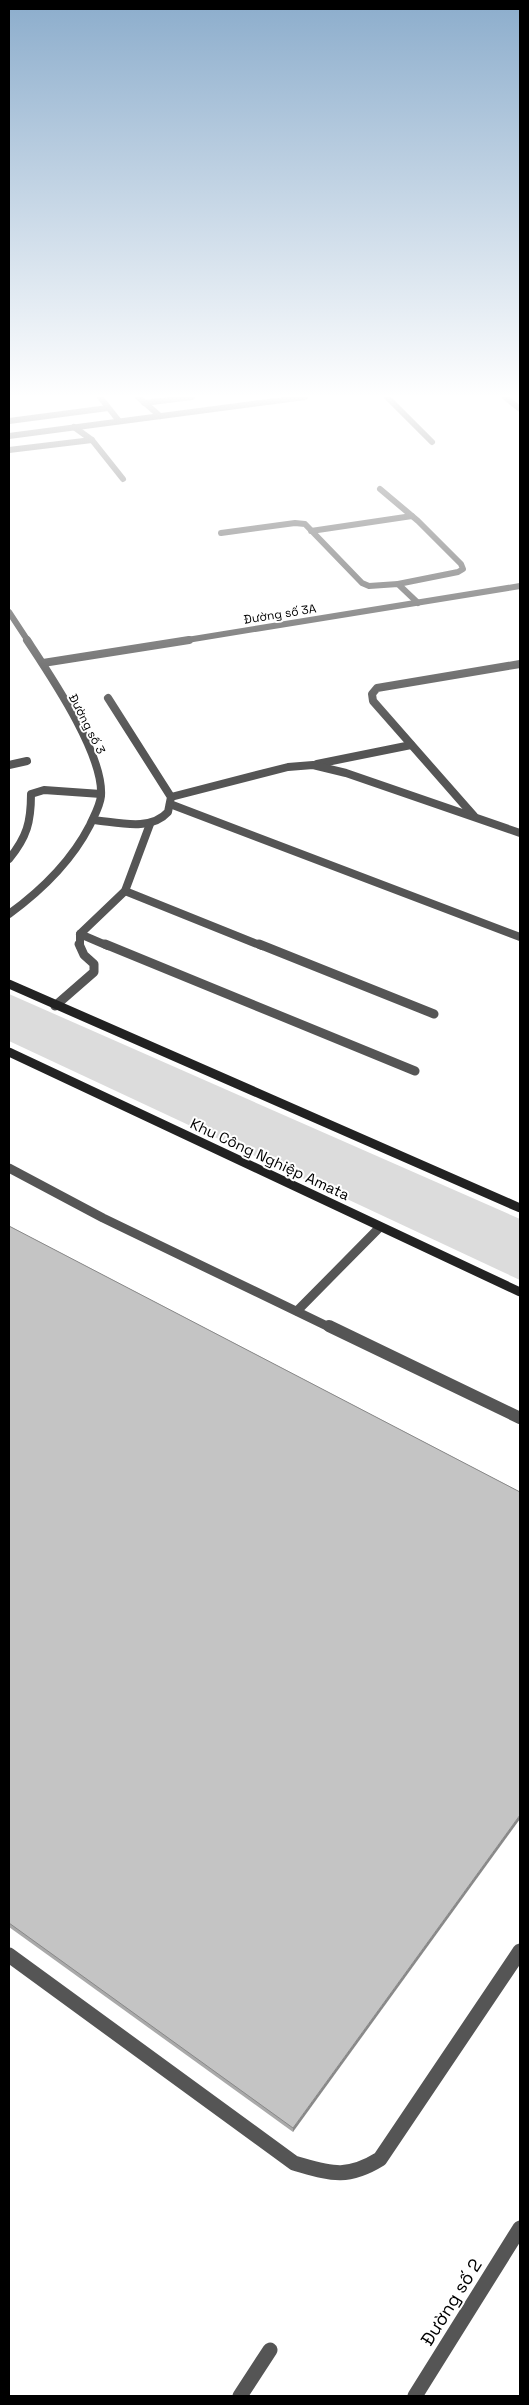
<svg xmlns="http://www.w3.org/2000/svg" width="529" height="2405" font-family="'Space Grotesk',sans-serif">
<rect width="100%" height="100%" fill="#fff"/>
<polygon fill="#dcdcdc" points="9,994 520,1219 520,1280 9,1041"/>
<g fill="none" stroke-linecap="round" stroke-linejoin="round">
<g stroke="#555" stroke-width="6">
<polyline points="100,397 119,421"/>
<polyline points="138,397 160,416"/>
<polyline points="387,397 432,442"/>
<polyline points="505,397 520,409"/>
<polyline points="144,403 192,397"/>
<polyline points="9,421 108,408"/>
<polyline points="74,427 92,440 123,479"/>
<polyline points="9,450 92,440"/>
<polyline points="380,489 418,521 461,564 463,569 458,572 398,584"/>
<polyline points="311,531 412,516"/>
<polyline points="221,533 295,523 305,524 362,583 369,586 398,584 418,603"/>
</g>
<g stroke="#555" stroke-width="8">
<polyline points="317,764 411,745"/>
<polyline points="9,765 27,761"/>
<polyline points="171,797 288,767 313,765 346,773 520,833"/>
<polyline points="170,804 520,937"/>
<polyline points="474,816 373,701 372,694 377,688 520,664"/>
<path d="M93 820C117 822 150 832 168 812L171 797 108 698"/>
<path d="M9 859C27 837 31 822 31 794L44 790 101 794"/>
<polyline points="125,891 262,946"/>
<polyline points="80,934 108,946"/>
<polyline points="80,946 80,934 125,891 150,824"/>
</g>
<g stroke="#555" stroke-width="9">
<polyline points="105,944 415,1071"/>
<polyline points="259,944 434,1014"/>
<polyline points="55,1006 94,972 94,964 84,955 79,944"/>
<polyline points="9,1168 103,1218 331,1328"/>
<polyline points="297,1311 379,1228"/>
</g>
<polyline stroke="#555" stroke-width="12" points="329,1326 520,1418"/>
<g stroke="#555" stroke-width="15">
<path d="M9 1955 294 2163C330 2173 346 2180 380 2159L520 1951"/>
<polyline points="240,2396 270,2350"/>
</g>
<g stroke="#555" stroke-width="6">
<polyline points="9,436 305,397"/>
<polyline points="9,612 28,641"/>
<polyline points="181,641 520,586"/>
</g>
<g stroke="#555" stroke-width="8">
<polyline points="43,663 189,640"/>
<path d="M9 914C42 890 71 862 90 825 94 816 100 806 101 796 104 754 50 675 27 640"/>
</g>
<polyline stroke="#555" stroke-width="15" points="415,2396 520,2228"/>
<g stroke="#222" stroke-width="9">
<polyline points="9,984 520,1208"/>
<polyline points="9,1052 520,1292"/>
</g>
</g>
<polygon fill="#a9a9a9" points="9,1226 520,1492 293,2132 9,1927"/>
<polygon fill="#898989" points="520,1815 520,1819 293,2132 293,2128"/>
<polygon fill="#c4c4c4" stroke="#898989" points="9,1226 520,1492 520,1815 293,2128 9,1923"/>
<linearGradient id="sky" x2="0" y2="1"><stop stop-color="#8cadcc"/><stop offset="0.54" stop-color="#fff"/><stop offset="1" stop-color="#fff" stop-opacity="0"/></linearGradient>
<rect width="529" height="734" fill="url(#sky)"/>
<g text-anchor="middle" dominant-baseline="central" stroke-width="4" stroke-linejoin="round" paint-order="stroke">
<g font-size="12" fill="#000" stroke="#fff">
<text transform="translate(280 614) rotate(-9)">Đường số 3A</text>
<text transform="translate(87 724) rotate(63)">Đường số 3</text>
</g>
<g font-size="15" fill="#000" stroke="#fff">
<text transform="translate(270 1159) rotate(25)">Khu Công Nghiệp Amata</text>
</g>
<g font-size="18" fill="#000" stroke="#fff">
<text transform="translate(451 2302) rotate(-58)">Đường số 2</text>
</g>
</g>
<rect width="529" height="2405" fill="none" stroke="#000000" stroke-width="20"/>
</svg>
